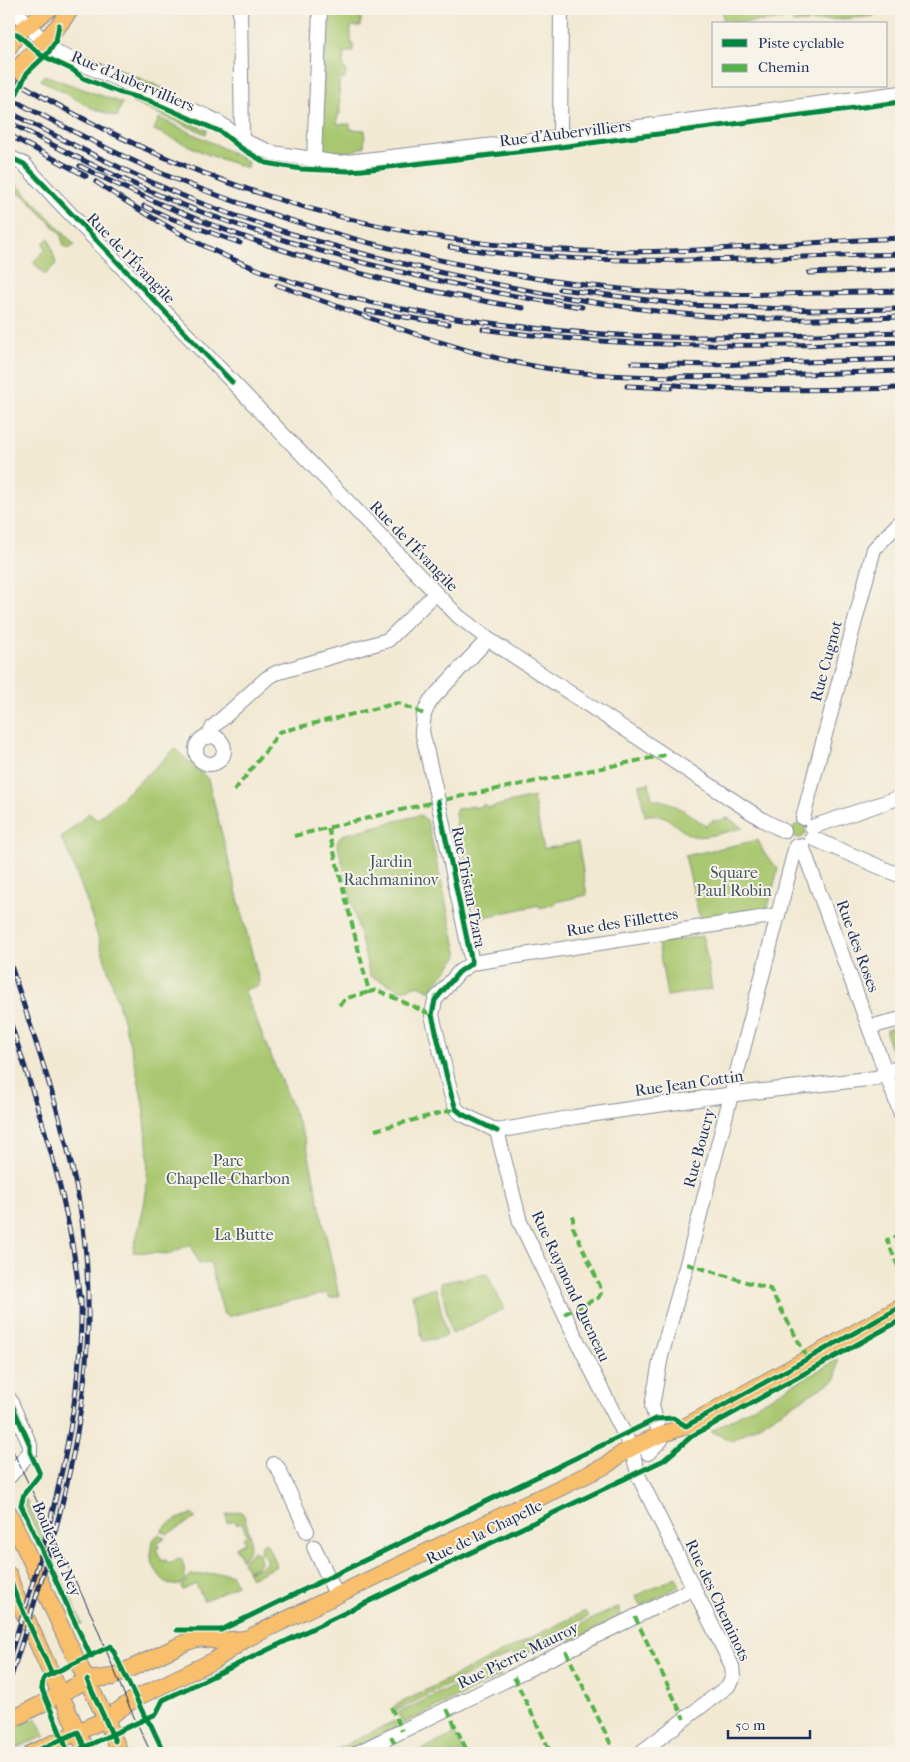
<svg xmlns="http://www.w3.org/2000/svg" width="910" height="1762" font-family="'IM FELL French Canon',serif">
<rect width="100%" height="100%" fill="#f7f3e8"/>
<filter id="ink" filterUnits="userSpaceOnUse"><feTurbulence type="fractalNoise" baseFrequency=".02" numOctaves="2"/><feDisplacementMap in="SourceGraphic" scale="10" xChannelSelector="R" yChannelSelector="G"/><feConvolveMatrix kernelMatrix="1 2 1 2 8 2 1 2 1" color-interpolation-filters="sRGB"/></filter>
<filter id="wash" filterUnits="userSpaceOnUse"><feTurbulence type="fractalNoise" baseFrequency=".0096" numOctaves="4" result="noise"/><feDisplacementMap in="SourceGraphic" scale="20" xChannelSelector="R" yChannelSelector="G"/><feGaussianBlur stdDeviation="1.12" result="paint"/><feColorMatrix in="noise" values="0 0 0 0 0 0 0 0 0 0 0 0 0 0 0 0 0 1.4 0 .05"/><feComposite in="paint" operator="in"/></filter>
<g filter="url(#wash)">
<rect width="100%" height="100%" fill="#f2e9d3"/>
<g fill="#a9c76f" stroke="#627b66">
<polygon points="722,9 788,9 790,19 723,24"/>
<polygon points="791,9 873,9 874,16 793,23"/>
<polygon points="359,14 359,17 361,17 361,26 351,26 351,44 353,44 353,52 344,52 343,69 346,69 345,79 339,79 340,114 338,114 337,124 350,124 350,129 365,130 364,147 346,153 323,151 321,148 326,15"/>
<polygon points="72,48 167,90 166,94 70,52"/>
<polygon points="44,75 122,103 117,117 92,108 41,80"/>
<polygon points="134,99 207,130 206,134 133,103"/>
<path d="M159 118C189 132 219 145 248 162L247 168 209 155 154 130Z"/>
<polygon points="9,176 75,245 68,249 64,246 60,233 23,195 9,191"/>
<polygon points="49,238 56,264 45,275 33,262 46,249 43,243"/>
<path d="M175 749 208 779 260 985 244 990 306 1142 339 1296 330 1298 327 1293 273 1305 227 1317 226 1314 224 1315 210 1262 199 1264 191 1244 169 1254 133 1252C137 1232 144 1212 146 1192 154 1116 130 1042 108 970 94 925 82 880 61 838L89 813 97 820Z"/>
<path d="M649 783 652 799C673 800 690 815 706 826L713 820 716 821 728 818 743 828C732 830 704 839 693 836 674 830 669 809 645 816L639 785Z"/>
<polygon points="533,797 544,849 578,842 587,895 555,902 555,904 540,908 539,905 479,918 461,837 458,837 455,813 457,809 474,806 475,808 486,804 487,808"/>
<polygon points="420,815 427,820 458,956 430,991 419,985 401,990 370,976 337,842 342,835"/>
<circle cx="799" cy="831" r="7"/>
<polygon points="758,840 764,853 778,869 767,911 706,920 699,915 685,856"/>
<polygon points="703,936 712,989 667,996 658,943"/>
<path d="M901 1026V1058L897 1059C891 1054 886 1038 887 1030Z"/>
<polygon points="487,1274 504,1309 452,1334 440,1283"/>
<polygon points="436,1288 447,1336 423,1341 412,1294"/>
<polygon points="838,1359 836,1379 732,1441 711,1431"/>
<polygon points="26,1499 82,1624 78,1625 24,1505"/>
<path d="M240 1511C245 1514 245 1520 247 1525 251 1539 253 1549 242 1560L235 1547 245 1542 243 1538 247 1535 242 1523 237 1525 234 1520 228 1523 226 1515Z"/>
<polygon points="192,1514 196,1518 184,1524 184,1525 167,1534 162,1532 163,1528 177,1519"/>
<path d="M159 1534 165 1538 158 1542 160 1547 156 1549 162 1561 166 1560 169 1564 181 1558 184 1566 185 1580C168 1602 135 1550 159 1534Z"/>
<path d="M266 1543 277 1566 251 1578 247 1571 254 1570 265 1565 267 1558C262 1556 259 1551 261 1546Z"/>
<polygon points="253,1551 259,1553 261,1562 256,1568 247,1570 243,1562"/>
<polygon points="225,1573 232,1575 237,1585 204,1601 196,1584 183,1590 181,1586 191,1575"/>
<polygon points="676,1577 680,1586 640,1606 636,1596"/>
<polygon points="618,1607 622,1617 570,1641 565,1632"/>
<polygon points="585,1611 588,1617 548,1637 550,1642 515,1659 512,1653 396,1711 394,1706"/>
<polygon points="496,1666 501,1676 403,1724 398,1713"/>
<polygon points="36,1718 45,1736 9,1751 9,1730"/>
<polygon points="394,1721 397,1727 343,1753 329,1753"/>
<polygon points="455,1734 464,1753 414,1753"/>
</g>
</g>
<g filter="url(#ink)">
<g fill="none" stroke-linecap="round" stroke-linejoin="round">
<defs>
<g id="minor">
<polyline points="14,9 43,41 61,55 208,117 218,122 246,142 273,153 339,163 538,140 901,93"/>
<polyline points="240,9 242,139"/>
<polyline points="560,137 561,9"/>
<polyline points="9,157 24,164 60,203 458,616 488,639 763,820 784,831"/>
<polyline points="314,160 320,9"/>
<polyline points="488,639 430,701 424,714 422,731 438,801 472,963 459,972 435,1000 432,1015 451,1094 456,1109 462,1114 497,1131"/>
<circle cx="210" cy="750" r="14"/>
<polyline points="208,737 213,727 267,678 276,673 388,640 435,594"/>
<polyline points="803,818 874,549 898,524 901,523"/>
<polyline points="812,827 901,797"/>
<polyline points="812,838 901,876"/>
<polyline points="802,846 901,1114"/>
<polyline points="472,963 778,915"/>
<polyline points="869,1027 901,1019"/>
<polyline points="497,1131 575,1117 719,1096 876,1078 901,1066"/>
<polyline points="497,1131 520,1222 590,1367 632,1449"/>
<polyline points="9,1398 30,1445 30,1452 9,1477"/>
<polyline points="648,1453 661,1440 652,1406 661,1356 687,1264 796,846"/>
<polyline points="274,1464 278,1468 307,1531"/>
<polyline points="314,1547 337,1596"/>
<polyline points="357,1753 694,1588"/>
<polyline points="640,1753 728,1686 733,1677 732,1666 639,1477 632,1451 642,1445"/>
</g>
<g id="major">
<polyline points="9,47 17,34 49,9"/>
<polyline points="9,87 19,67 59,25 71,9"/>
<polyline points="9,1513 67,1640 106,1719 120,1753"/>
<polyline points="9,1575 14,1591 87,1753"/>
<polyline points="9,1721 87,1680 112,1677 187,1642 200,1638 218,1641 246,1639"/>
<path d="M32 1753 106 1719 136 1698 215 1660 246 1639 603 1467C611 1463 616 1457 623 1453 642 1441 665 1433 686 1426L901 1307"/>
</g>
</defs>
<use href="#minor" stroke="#868c98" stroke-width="16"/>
<use href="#major" stroke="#868c98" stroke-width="18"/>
<use href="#minor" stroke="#fff" stroke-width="14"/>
<use href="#major" stroke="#f8bf6c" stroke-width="16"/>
<polyline stroke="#1b2f5e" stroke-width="1" points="9,1443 93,1618 128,1704 151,1753"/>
<defs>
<g id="rail">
<path d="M9 77C184 183 376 243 581 251 688 255 794 242 901 238"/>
<path d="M9 98C67 128 124 159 185 183 323 237 484 277 631 290 721 298 811 293 901 291"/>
<path d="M9 112C71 144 133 176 198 202 289 237 385 261 480 281 555 296 630 310 706 316 770 321 836 319 901 317"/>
<path d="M9 122C72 156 137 188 204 213 327 258 454 288 582 307"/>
<polyline points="9,135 86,176"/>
<path d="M80 166C177 216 280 253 386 280 431 292 477 300 523 308"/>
<path d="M96 182C149 217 202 249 262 271 314 291 369 303 424 313 503 326 582 335 662 337 742 338 822 335 901 332"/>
<polyline points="144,206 170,218 240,243"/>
<path d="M450 247C599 269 750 258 901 254"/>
<polyline points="809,273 901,269"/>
<path d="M277 285C366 315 453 353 545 368 611 379 676 377 742 376 795 374 848 373 901 371"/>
<polyline points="560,289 687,305 815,310 901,309"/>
<polyline points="367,311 449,324"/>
<path d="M483 329C622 349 762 347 901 342"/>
<polyline points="632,363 712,365 901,359"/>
<path d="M664 384C744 392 821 390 901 388"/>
<polyline points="627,386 671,388"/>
<path d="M9 959C35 1043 67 1126 81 1213 107 1380 59 1527 9 1683"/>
<path d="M9 1018C39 1111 72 1205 80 1304"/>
<path d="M9 1658C46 1546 84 1415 81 1297"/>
</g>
</defs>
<use href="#rail" stroke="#1b2f5e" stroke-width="5"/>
<use href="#rail" stroke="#f7f3e8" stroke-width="3" stroke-dasharray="9" stroke-linecap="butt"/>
<g stroke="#55b248" stroke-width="4" stroke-dasharray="8 4" stroke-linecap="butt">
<polyline points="234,791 265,752 279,732 398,703 424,714"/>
<polyline points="328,828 369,992 377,990 432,1015"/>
<polyline points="294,836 438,801 666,755"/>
<polyline points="339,1005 347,998 369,992"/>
<polyline points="375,1130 456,1109"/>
<polyline points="901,1235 887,1240 898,1266 901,1264"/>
<polyline points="687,1264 770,1289 808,1359"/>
<polyline points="564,1314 598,1298 601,1293 600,1286 573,1227 573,1216"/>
<polyline points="635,1617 684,1719"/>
<polyline points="566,1651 615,1753"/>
<polyline points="514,1677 551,1753"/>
<polyline points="391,1707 402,1731"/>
<polyline points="447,1709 468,1753"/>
<polyline points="391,1736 399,1753"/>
</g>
<defs>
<g id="cycleway">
<polyline points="17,34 41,55 73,70 83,78 118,92 150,101 221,132 241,148 266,163 301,169 348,171 363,170 560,147 901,102"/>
<polyline points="9,109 27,73 48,53 56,41 59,25"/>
<polyline points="9,157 24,164 232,382"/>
<polyline points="438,801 472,963 459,972 435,1000 432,1015 451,1094 456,1109 462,1114 497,1131"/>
<polyline points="9,1398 30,1445 30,1452 40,1474 24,1494 21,1505 91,1657"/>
<polyline points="9,1575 14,1591 52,1674"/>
<polyline points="177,1630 221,1630 656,1419 673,1418 686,1426 901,1307"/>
<polyline points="87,1680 115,1741"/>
<polyline points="42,1689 43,1680 45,1677 111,1646 146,1719 151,1725 164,1753"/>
<polyline points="42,1689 66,1747"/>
<polyline points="32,1753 78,1732 87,1753"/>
<polyline points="72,1753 156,1714 163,1700 664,1460 692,1436 901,1320"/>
</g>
</defs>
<use href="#cycleway" stroke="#f7f3e8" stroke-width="8"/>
<use href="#cycleway" stroke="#00873e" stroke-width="5"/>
</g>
</g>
<g text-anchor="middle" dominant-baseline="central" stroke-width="4" stroke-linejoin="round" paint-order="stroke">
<g font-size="16" fill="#1b2f5e" stroke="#f7f3e8">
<text transform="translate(133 81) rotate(23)">Rue d'Aubervilliers</text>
<text transform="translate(565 133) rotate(-7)">Rue d'Aubervilliers</text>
<text transform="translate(131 258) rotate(46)">Rue de l'Évangile</text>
<text transform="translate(414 546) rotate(46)">Rue de l'Évangile</text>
<text transform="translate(826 661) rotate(-75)">Rue Cugnot</text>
<text transform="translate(469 887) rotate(79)">Rue Tristan Tzara</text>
<text transform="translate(622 922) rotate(-9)">Rue des Fillettes</text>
<text transform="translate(858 946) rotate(70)">Rue des Roses</text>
<text transform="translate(689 1083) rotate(-8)">Rue Jean Cottin</text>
<text transform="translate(699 1148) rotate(-75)">Rue Boucry</text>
<text transform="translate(571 1286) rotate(65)">Rue Raymond Queneau</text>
<text transform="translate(484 1532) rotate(-26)">Rue de la Chapelle</text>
<text transform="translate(57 1549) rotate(67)">Boulevard Ney</text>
<text transform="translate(718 1600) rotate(65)">Rue des Cheminots</text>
<text transform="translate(518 1655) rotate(-26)">Rue Pierre Mauroy</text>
</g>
<g font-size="16" fill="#3e5562" stroke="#f7f3e8">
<text x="391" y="861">Jardin<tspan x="391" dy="18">Rachmaninov</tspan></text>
<text x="734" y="872">Square<tspan x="734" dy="18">Paul Robin</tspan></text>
<text x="228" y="1160">Parc<tspan x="228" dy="18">Chapelle-Charbon</tspan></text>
<text x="244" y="1234">La Butte</text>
</g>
</g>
<rect width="910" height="1762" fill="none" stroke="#f7f3e8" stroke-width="30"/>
<rect x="712" y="22" width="175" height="65" fill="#f7f3e8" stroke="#9fa5b1"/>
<rect x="722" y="39" width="25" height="8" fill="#00873e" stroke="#9fa5b1"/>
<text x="758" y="48" font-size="15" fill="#1b2f5e">Piste cyclable</text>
<rect x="722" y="64" width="25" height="8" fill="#55b248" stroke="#9fa5b1"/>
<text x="758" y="72" font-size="15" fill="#1b2f5e">Chemin</text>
<path d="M728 1730v8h82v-8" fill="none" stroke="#1b2f5e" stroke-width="2.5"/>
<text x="735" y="1730" font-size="15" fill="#1b2f5e" stroke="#f7f3e8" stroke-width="4" paint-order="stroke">50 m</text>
</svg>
